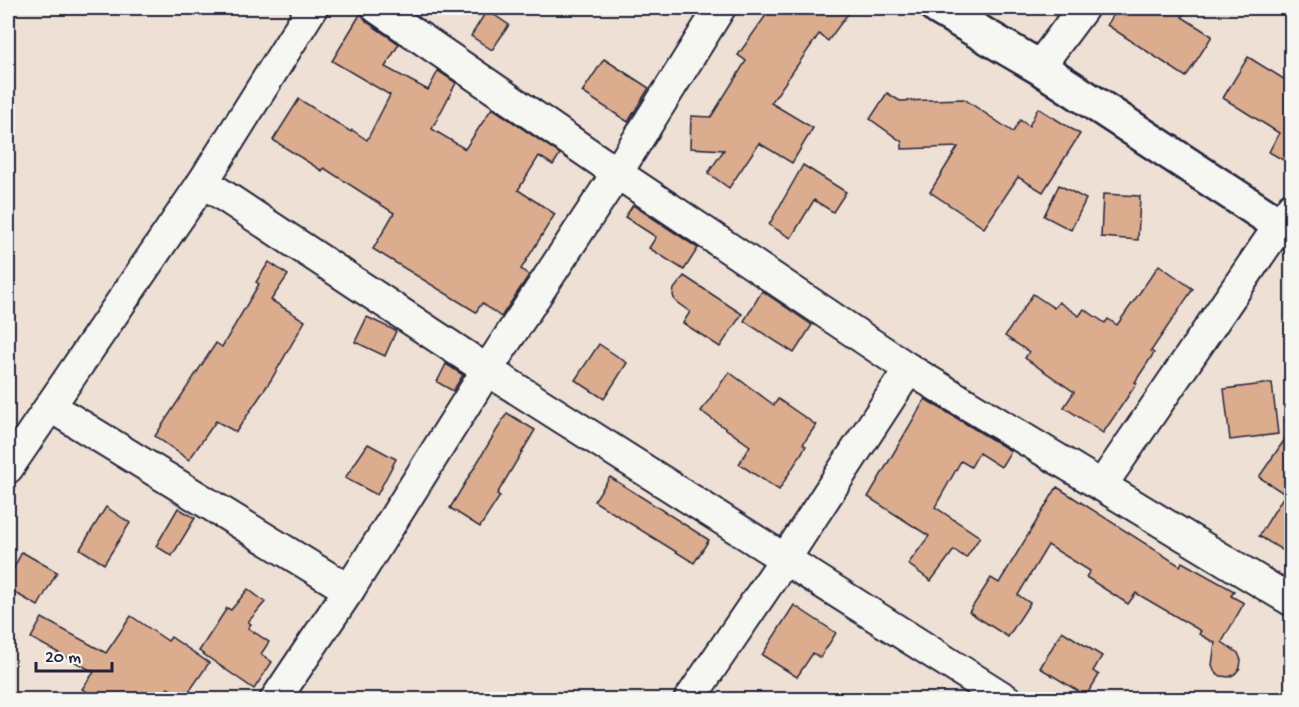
<svg xmlns="http://www.w3.org/2000/svg" width="1299" height="707" font-family="'Gochi Hand',sans-serif">
<rect width="100%" height="100%" fill="#eee0d4"/>
<filter id="ink" filterUnits="userSpaceOnUse"><feTurbulence type="fractalNoise" baseFrequency=".0167" numOctaves="2"/><feDisplacementMap in="SourceGraphic" scale="12" xChannelSelector="R" yChannelSelector="G"/><feConvolveMatrix kernelMatrix="1 2 1 2 8 2 1 2 1" color-interpolation-filters="sRGB"/></filter>
<g filter="url(#ink)">
<g fill="#dcac8e" stroke="#22223b" stroke-width="1.5">
<polygon points="771,8 852,8 828,41 819,34 771,103 813,128 792,163 759,143 729,188 708,173 724,150 690,148 691,116 711,117 746,61 738,55"/>
<polygon points="1118,8 1188,8 1182,17 1212,36 1186,77 1107,25"/>
<polygon points="487,10 509,25 492,50 471,36"/>
<polygon points="361,13 367,22 399,44 385,67 428,90 438,71 456,83 432,129 465,149 492,108 560,154 553,165 539,156 518,190 555,214 521,269 529,275 501,317 482,303 476,312 373,249 394,213 324,168 322,171 273,140 299,99 351,132 352,130 367,140 390,95 332,61"/>
<polygon points="1248,57 1292,84 1292,165 1269,152 1279,133 1223,98"/>
<polygon points="604,59 649,88 628,122 582,92"/>
<polygon points="887,93 900,101 964,99 1013,132 1020,120 1029,126 1038,108 1080,134 1043,192 1018,177 984,228 930,192 958,147 902,149 902,142 870,119"/>
<polygon points="803,165 846,192 833,212 814,200 791,238 769,225"/>
<polygon points="1059,185 1086,199 1071,230 1044,216"/>
<polygon points="1103,194 1140,196 1138,240 1101,237"/>
<polygon points="633,205 698,248 684,270 649,248 656,237 625,217"/>
<polygon points="269,262 288,275 271,300 305,321 271,380 236,432 216,421 189,460 155,436 216,343 222,347 259,284 256,282"/>
<polygon points="1159,265 1193,289 1151,351 1154,353 1135,382 1137,383 1103,433 1064,407 1074,392 1025,358 1029,352 1005,336 1033,294 1054,308 1059,302 1079,316 1084,309 1105,323 1108,319 1117,325"/>
<polygon points="684,276 742,314 720,347 683,323 690,312 675,301 673,295 674,289"/>
<polygon points="762,291 812,325 794,353 744,321"/>
<polygon points="367,317 396,331 385,356 355,342"/>
<polygon points="599,344 627,363 604,399 575,380"/>
<polygon points="446,364 463,375 453,391 437,382"/>
<polygon points="729,372 774,405 778,399 816,425 803,444 806,446 779,490 739,464 750,446 701,411"/>
<polygon points="1272,383 1278,434 1230,440 1224,389"/>
<polygon points="925,399 1011,451 1001,467 979,453 971,467 961,461 935,507 980,537 966,558 954,550 931,581 908,564 929,536 868,497"/>
<polygon points="507,413 535,430 497,494 500,496 480,527 450,508"/>
<polygon points="1292,429 1292,556 1259,536 1285,494 1259,477"/>
<polygon points="368,444 396,459 377,495 345,478"/>
<polygon points="610,477 709,540 694,563 594,501"/>
<polygon points="1057,487 1180,566 1182,562 1234,591 1231,596 1244,603 1222,642 1238,653 1241,660 1240,668 1235,674 1229,677 1221,676 1215,672 1212,665 1215,643 1199,634 1201,631 1136,593 1128,604 1086,577 1090,571 1048,545 1018,595 1030,603 1008,637 969,612 991,578 999,583"/>
<polygon points="106,507 130,523 104,564 80,549"/>
<polygon points="178,508 195,518 172,556 156,546"/>
<polygon points="22,552 57,572 38,606 8,589 8,579"/>
<polygon points="248,589 265,602 248,622 251,624 248,628 269,642 261,654 272,662 254,689 199,651 227,608 231,610"/>
<polygon points="794,605 836,633 820,658 813,653 797,677 762,655"/>
<polygon points="131,616 168,641 171,637 209,663 184,699 168,688 161,699 99,699 82,689 94,672 31,638 42,618 106,653"/>
<polygon points="1062,631 1102,656 1093,671 1099,675 1086,696 1040,668"/>
</g>
<g fill="none" stroke-linecap="round" stroke-linejoin="round">
<defs>
<g id="minor">
<polyline points="377,8 617,173 909,369 1292,601"/>
<polyline points="1039,67 1083,8"/>
<polyline points="203,182 487,370 1007,700"/>
<polyline points="51,407 349,590"/>
<polyline points="8,468 203,182 312,8"/>
<polyline points="1102,485 1292,207"/>
<polyline points="275,700 349,590 487,370 617,173 720,8"/>
<polyline points="689,700 785,559 909,369"/>
</g>
<polyline id="secondary" points="938,8 1039,67 1292,233"/>
</defs>
<use href="#minor" stroke="#22223b" stroke-width="34"/>
<use href="#secondary" stroke="#22223b" stroke-width="38"/>
<use href="#minor" stroke="#f6f6f2" stroke-width="30"/>
<use href="#secondary" stroke="#f6f6f2" stroke-width="33"/>
</g>
</g>
<rect width="1299" height="707" fill="none" stroke="#f6f6f2" stroke-width="30"/>
<rect x="15" y="15" width="1269" height="677" fill="none" stroke="#22223b" stroke-width="2" filter="url(#ink)"/>
<path d="M36 662v9h76v-9" fill="none" stroke="#22223b" stroke-width="3"/>
<text x="45" y="662" font-size="18" fill="#22223b" stroke="#f6f6f2" stroke-width="4.5" paint-order="stroke">20 m</text>
</svg>
